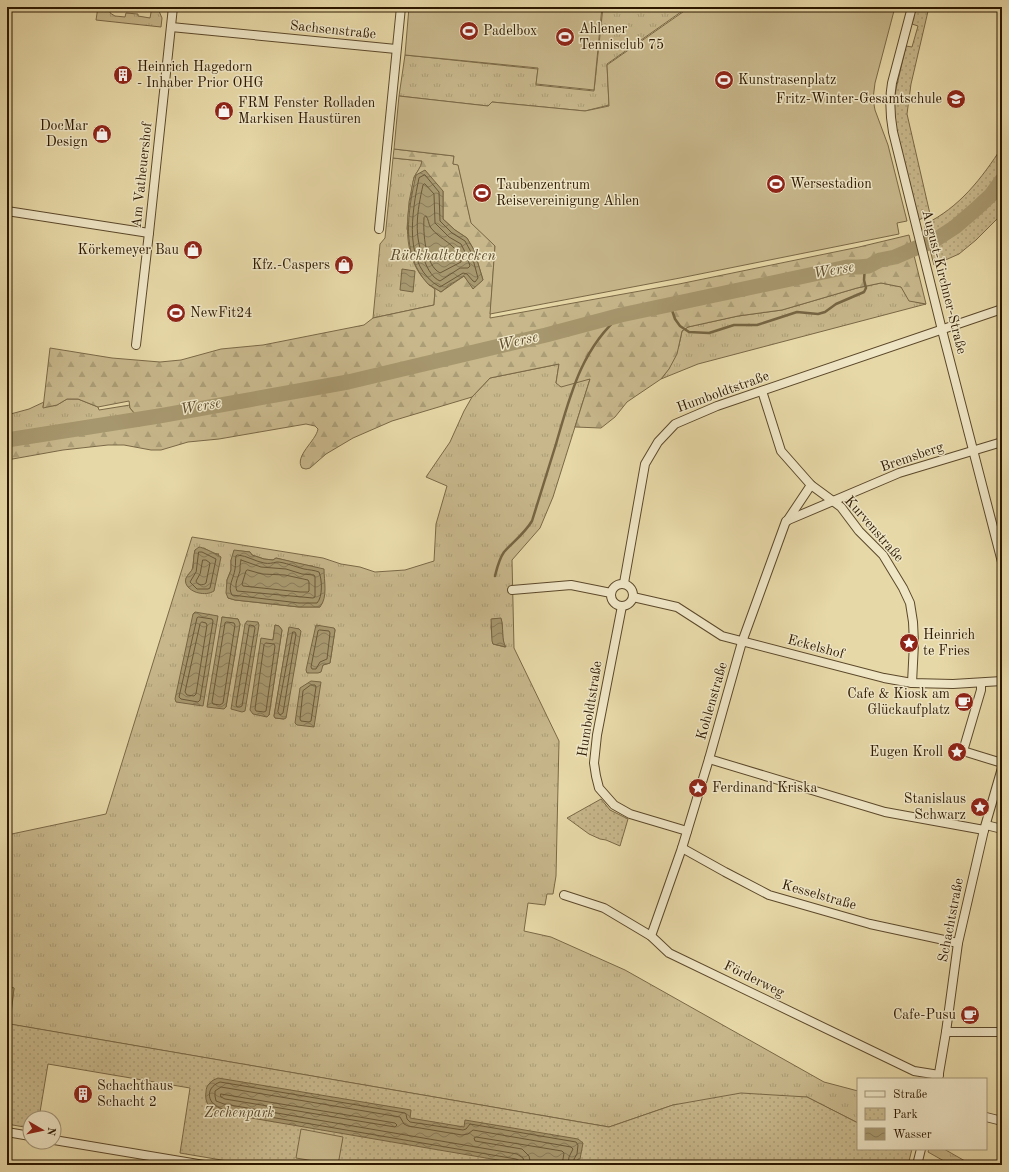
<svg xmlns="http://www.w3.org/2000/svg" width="1009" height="1172" font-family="'Old Standard TT',serif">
<defs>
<pattern id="grass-tufts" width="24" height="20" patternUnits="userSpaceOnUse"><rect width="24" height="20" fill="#c7b78b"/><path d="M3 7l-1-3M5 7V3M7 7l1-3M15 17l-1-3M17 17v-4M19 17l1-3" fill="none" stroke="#ab9d76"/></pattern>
<pattern id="forest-firs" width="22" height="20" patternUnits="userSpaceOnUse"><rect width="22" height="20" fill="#c7b78b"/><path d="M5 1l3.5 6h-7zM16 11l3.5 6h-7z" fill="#ab9d76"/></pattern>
<pattern id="park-dots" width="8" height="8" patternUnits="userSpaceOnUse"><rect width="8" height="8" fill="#c7b78b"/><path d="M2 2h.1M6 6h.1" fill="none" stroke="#ab9d76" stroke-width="1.8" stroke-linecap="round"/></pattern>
<pattern id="water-waves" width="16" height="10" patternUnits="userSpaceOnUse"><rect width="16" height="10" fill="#a7976e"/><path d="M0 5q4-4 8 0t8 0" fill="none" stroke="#887a58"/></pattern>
</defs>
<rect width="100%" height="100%" fill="#e7d8a7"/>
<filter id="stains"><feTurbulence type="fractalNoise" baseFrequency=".005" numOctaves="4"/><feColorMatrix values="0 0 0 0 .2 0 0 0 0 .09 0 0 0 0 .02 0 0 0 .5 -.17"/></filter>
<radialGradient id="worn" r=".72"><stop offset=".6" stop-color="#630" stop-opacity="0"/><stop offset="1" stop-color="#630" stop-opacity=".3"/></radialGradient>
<g fill="url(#grass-tufts)" stroke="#7a6846" fill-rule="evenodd">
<polygon points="98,7 110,7 110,13 115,16 125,17 126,13 138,14 138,16 150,18 152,7 160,7 159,11 162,18 161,27 96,20"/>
<polygon points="603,7 688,7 607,64 609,105 585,111 492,102 488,106 399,96 405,55 538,69 536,85 594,91"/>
<polygon points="393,158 422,161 421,166 414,177 409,202 407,229 429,285 435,289 434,305 373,318 380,244 385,238"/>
<path d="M881 283 902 287C907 300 912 302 926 304L698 364 661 379C673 365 679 349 682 331L688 327 738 316 782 310 857 288Z"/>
<path d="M559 364 556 383 590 379 553 497 540 528 512 560 514 648 559 741 556 876 553 894H547L545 905 528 903 524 931 551 937 625 970 824 1082 858 1091V1123L807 1097 673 1105 609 1127 9 1024 14 988 7 987V835L106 814 192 537 323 558 341 564 360 567 375 572 405 570 434 561 436 524 447 486 426 477 450 442 464 411 472 397 490 378ZM204 548 212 553 219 554 186 579 192 571 195 550ZM240 551 250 552 252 555 264 559 273 560 276 558 304 565 313 566 320 607H299L235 600 228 598 227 580 231 570V560ZM222 617 238 619 240 624 226 707ZM492 619H501C504 628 501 639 505 647L493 644 491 627ZM275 625 279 626 282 630 269 715 261 639 273 640ZM289 628 299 629 284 719 275 718 274 716ZM334 628 335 630 330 663 323 665 321 668Z"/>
<polygon points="67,399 78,399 98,407 99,410 130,405 130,408 136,415 7,436 7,415 29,409 44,402 43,407 57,405"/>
<polygon points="929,1149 944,1149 972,1165 951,1165 928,1152"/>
</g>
<path fill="url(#forest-firs)" stroke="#7a6846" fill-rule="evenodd" d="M394 149 454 156 453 164H458L471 222 495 246 490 318 679 284 859 247 909 235 926 304 909 301 901 287 881 283 857 288 782 310 738 316 688 327 682 331 677 354 669 369 661 379 627 402 615 417 601 428 575 427 590 379 561 387 556 383 559 364 490 378 472 397 392 421 353 438 326 454 310 468 306 469 302 468C294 456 316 441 318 429L315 426 306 424 219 439 188 442 161 450H151L124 445H108L63 450 7 460V446L137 423 136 415 130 408 129 401 98 407 78 399H67L57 405 43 408 50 348 112 358 160 362 181 360 221 349 263 345 364 325 373 318 434 305 435 289C405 268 404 229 411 196 412 190 412 184 414 178 416 172 421 168 422 161L393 158ZM443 191V219L455 230 467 238 474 250 483 280 473 288 464 276 441 292C416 277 412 259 408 232Z"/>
<g fill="url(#park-dots)" stroke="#7a6846">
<polygon points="916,7 929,7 911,84 907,114 930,214 919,220 896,130 894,105 896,89 906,46 912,47 918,26 912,24"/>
<path d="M1002 147V214L976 240 959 254 934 265 925 231V224C959 208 982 178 1002 147Z"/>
<polygon points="601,799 610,810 628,819 620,846 606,840 600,839 589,834 567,818"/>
<polygon points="7,987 14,988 10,1024 609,1127 673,1105 741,1093 807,1097 858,1123 858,1149 912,1149 908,1165 251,1165 180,1153 190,1088 48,1064 39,1118 30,1118 30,1128 7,1124"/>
</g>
<g fill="#c7b78b" stroke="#7a6846">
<polygon points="409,7 602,7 594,90 536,84 538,68 405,55"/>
<polygon points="690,7 895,7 875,83 873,99 875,110 888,145 907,221 897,223 899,234 680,278 490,314 495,246 471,223 458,165 453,164 454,156 394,149 399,96 488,106 492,102 585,111 609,106 607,65"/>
<polygon points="301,1129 343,1137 338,1165 296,1158"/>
</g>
<g fill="url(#water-waves)" stroke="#766442">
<path d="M425 170 443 191V219L455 230 467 238 474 250 483 280 473 289 464 276 451 284 441 292C437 289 432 287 428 284 400 254 408 211 416 175Z"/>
<polygon points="402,269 415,271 413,292 400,290"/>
<path d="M199 547C202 547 219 555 221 557L214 591C209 594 204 594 199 593 193 592 183 586 186 578 188 574 191 572 193 568 194 562 193 556 195 550Z"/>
<path d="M234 550 250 552 252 555 264 559 273 560 276 558 324 569C324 581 328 597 320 607H299L235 600 228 598 226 593 227 580 231 570V560Z"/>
<polygon points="195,612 218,616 203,706 176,702 175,699 193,614"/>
<polygon points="222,617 238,619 240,624 226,707 224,709 207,707"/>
<path d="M501 618C504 628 501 640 506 647L493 644 492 641 491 619Z"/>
<polygon points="247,621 258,622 259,625 245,711 242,712 231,709 245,624"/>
<polygon points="275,625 279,626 282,630 269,715 267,717 253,714 250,710 261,638 273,640"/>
<polygon points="316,625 334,628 335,630 330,663 323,665 321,672 318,673 307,673 306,670"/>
<polygon points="289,627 299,629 301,631 286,718 284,719 275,718 274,716"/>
<polygon points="311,681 321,682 314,727 297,725 295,723 300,688"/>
<path d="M218 1078 411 1110 410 1118 464 1127 465 1120 578 1139 583 1143 580 1159H578L577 1163H580L579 1165H527L222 1113C211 1110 204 1104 206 1092 206 1089 207 1085 210 1083 212 1080 216 1079 218 1078Z"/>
</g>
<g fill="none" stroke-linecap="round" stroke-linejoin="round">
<g stroke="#6a5837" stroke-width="1">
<path d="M425 175 439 192 440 221 452 233 465 241 471 252 478 278 475 282 473 281 467 274 463 273 440 287C402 266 412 212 419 178Z"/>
<path d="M425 184 434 194 435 223 449 237 461 244 466 254 470 266 468 268H460L440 281C433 278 428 270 425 262 413 236 417 212 423 185Z"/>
<path d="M426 216C429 219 428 224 431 228 440 240 457 244 461 260V262L440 273C425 265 423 233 424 218Z"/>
<polygon points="199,552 202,552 216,559 210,588 208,589 197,589 190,582 196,572"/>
<path d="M238 555C248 556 254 561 264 563 269 564 272 563 277 562 284 562 296 567 304 569 309 570 314 570 319 572 322 579 323 597 317 603H299L232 595C227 587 234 578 235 569 236 564 235 560 236 556Z"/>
<path d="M203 560H206L210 563 206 583C203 586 197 585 196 581L200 574Z"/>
<path d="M241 560 261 567 286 569 302 574 314 575 315 577V597L313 598 237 591C234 584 238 578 240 571 240 567 240 564 241 560Z"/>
<polygon points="248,570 262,574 285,575 308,580 309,582 309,591 308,592 300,592 243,586 242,584 246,571"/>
<polygon points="199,617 212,619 213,621 200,700 198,702 181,699 179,697 197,618"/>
<polygon points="202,622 206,623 207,625 196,694 194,696 187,695 185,692 200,624"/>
<polygon points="227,622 234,623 235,625 223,703 220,705 213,704 212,702 225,623"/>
<polygon points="250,625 254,626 255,628 242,706 240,707 237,707 236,705 249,627"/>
<polygon points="320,630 329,631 330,633 327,659 320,662 316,669 312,669 311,667 318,631"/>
<polygon points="293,632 295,632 296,634 283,713 280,715 278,712"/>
<polygon points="266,643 274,644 275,646 266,711 264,712 256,711 255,709 264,645"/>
<polygon points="311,685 315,685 316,687 311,721 309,722 301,721 300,719 303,691"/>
<polygon points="221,1094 395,1123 397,1125 395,1127 225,1099 221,1097"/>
<path d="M520 1165V1161L516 1159 223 1109C207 1105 204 1088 220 1082L405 1113 406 1114 407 1119 410 1122 463 1130 466 1129 470 1124 576 1142 578 1145 577 1154 574 1159V1165"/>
<polyline points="525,1165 523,1158 517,1154 224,1104 216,1101 215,1096 215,1091 221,1087 400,1117 404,1124 408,1126 462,1135 468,1134 473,1130 571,1147 573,1149 569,1157 568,1165"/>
<polyline points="531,1165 529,1156 522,1149 475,1141 474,1138 476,1137 562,1151 564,1153 562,1165"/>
</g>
<g stroke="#766442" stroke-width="2.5">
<polyline points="670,304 675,319 680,326 689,332 709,333 734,325 757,325 797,312 818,314 825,312 836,304 864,292 866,288 864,280 865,266"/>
<path d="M495 576C497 568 499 559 504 552 514 541 524 534 532 521 540 495 548 470 556 444 570 396 581 349 621 315"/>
</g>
<polyline stroke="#a7976e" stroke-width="15" points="7,440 159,416 348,382 546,335 621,315 847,267 859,267 869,266 880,260 895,257 935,240 955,227 976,209 991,195 1002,180"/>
<defs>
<g id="minor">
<path d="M912 7 892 83C889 100 890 115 893 132L942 330 1002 562"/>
<polyline points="171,27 396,49"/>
<polyline points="7,211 149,233"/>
<polyline points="379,229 401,7"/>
<polyline points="136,345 149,233 173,7"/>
<polyline points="762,391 781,451 811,485 841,507 859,531 883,555 903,588 910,603 913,622 914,643 912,683"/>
<polyline points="787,521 811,485"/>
<polyline points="624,583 645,464 658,442 675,424 717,406 1002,309"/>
<circle cx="622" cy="595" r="11"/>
<polyline points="512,590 571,585 611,593"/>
<polyline points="633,597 677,607 722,636 884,678 912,683 953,684 1002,681"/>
<polyline points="622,606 597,735 594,763 596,776 599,788 614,805 630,814 687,831"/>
<polyline points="981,683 981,690 963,751 1002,763"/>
<polyline points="709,759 885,812 984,830"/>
<polyline points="986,825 1002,829"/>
<polyline points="682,848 725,872 769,895 870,924 958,943"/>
<polyline points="564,895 604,908 651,936 669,953 914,1071 939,1075"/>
<polyline points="651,936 682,848 709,759 742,642 786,521 899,473 1002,442"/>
<polyline points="946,1032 1002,1032"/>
<polyline points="938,1079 946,1032 958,943 984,830 1002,768"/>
<polyline points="986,1117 1002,1121"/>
<polyline points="7,1132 30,1136"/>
<polyline points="54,1140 204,1165"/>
<polyline points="917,1165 921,1149"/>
</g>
</defs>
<use href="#minor" stroke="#5b482a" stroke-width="10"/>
<use href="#minor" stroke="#efe6c6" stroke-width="8"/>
</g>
<defs>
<symbol id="stadium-disc" viewBox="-11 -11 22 22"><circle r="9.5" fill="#8f2418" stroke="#efe6c6"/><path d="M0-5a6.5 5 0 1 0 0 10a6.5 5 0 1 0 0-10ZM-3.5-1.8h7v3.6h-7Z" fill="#fff"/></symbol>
<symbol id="building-disc" viewBox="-11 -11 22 22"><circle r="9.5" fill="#8f2418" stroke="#efe6c6"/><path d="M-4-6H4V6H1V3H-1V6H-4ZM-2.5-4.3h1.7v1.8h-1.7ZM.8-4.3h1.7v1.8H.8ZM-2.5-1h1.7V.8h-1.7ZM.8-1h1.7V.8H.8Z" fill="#fff"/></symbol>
<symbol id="school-disc" viewBox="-11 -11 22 22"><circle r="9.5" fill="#8f2418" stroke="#efe6c6"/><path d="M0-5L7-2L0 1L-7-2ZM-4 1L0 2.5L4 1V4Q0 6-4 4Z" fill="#fff"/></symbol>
<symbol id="shop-disc" viewBox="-11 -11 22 22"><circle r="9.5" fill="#8f2418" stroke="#efe6c6"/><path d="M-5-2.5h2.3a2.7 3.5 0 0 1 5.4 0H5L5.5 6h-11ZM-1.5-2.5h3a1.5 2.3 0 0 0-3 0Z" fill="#fff"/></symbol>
<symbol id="sight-disc" viewBox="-11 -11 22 22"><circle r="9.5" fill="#8f2418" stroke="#efe6c6"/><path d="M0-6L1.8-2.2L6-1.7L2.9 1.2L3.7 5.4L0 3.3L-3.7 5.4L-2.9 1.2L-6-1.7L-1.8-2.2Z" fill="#fff"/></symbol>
<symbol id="cafe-disc" viewBox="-11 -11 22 22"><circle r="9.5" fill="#8f2418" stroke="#efe6c6"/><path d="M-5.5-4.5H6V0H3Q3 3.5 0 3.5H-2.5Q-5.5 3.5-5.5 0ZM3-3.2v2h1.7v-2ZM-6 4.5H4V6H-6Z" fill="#fff"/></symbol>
</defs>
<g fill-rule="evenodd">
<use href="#stadium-disc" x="458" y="20" width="22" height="22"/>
<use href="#stadium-disc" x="554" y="26" width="22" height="22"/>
<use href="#building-disc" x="112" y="64" width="22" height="22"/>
<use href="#stadium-disc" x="713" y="69" width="22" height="22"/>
<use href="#school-disc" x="945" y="88" width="22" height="22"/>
<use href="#shop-disc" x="213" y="100" width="22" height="22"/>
<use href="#shop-disc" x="91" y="123" width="22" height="22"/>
<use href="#stadium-disc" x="765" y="173" width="22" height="22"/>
<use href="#stadium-disc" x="471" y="182" width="22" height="22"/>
<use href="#shop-disc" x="182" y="239" width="22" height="22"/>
<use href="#shop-disc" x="333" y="254" width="22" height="22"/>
<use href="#stadium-disc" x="165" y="302" width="22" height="22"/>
<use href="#sight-disc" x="898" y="632" width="22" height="22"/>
<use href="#cafe-disc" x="953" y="691" width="22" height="22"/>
<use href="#sight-disc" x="946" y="741" width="22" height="22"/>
<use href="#sight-disc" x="687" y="777" width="22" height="22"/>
<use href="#sight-disc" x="969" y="796" width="22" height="22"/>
<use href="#cafe-disc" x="959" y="1004" width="22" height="22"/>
<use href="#building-disc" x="72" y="1083" width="22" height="22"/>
</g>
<g text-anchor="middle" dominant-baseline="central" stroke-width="3" stroke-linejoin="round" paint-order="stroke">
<g font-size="14" fill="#2c1800" stroke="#efe6c6" text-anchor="start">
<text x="579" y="29">Ahlener<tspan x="579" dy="16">Tennisclub 75</tspan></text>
<text x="483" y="31">Padelbox</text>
<text x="137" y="67">Heinrich Hagedorn<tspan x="137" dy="16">- Inhaber Prior OHG</tspan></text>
<text x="738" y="80">Kunstrasenplatz</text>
<text x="942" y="99" text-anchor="end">Fritz-Winter-Gesamtschule</text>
<text x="238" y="103">FRM Fenster Rolladen<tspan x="238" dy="16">Markisen Haustüren</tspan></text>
<text x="88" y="126" text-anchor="end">DocMar<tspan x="88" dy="16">Design</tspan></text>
<text x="790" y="184">Wersestadion</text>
<text x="496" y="185">Taubenzentrum<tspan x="496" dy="16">Reisevereinigung Ahlen</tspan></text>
<text x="179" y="250" text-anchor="end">Körkemeyer Bau</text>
<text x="330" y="265" text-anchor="end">Kfz.-Caspers</text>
<text x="190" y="313">NewFit24</text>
<text x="923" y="635">Heinrich<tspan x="923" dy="16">te Fries</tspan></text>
<text x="950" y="694" text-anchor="end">Cafe &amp; Kiosk am<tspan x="950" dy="16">Glückaufplatz</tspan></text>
<text x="943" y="752" text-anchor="end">Eugen Kroll</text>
<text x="712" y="788">Ferdinand Kriska</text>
<text x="966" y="799" text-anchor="end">Stanislaus<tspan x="966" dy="16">Schwarz</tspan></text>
<text x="956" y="1015" text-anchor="end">Cafe-Pusu</text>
<text x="97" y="1086">Schachthaus<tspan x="97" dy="16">Schacht 2</tspan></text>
</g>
<g font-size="14" fill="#2c1800" stroke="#efe6c6">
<text transform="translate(333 30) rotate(6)">Sachsenstraße</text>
<text transform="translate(142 175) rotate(-84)">Am Vatheuershof</text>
<text transform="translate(944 282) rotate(76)">August-Kirchner-Straße</text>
<text transform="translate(723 392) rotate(-20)">Humboldtstraße</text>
<text transform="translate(912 457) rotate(-19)">Bremsberg</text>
<text transform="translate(874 529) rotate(49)">Kurvenstraße</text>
<text transform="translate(816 647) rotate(15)">Eckelshof</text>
<text transform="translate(712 701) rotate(-74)">Kohlenstraße</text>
<text transform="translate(590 709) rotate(-81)">Humboldtstraße</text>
<text transform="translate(819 895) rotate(16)">Kesselstraße</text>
<text transform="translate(951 920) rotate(-79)">Schachtstraße</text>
<text transform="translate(754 979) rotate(26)">Förderweg</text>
</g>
<g font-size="14" font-style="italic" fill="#5a482a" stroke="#efe6c6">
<text x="239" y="1113">Zechenpark</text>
</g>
<g font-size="15" font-style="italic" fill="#5d4b2c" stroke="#efe6c6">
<text x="443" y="256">Rückhaltebecken</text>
<text transform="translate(834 271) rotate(-10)">Werse</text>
<text transform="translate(518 342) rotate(-13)">Werse</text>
<text transform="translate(201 407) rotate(-10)">Werse</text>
</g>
</g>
<rect width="1009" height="1172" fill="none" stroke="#e7d8a7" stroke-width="24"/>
<rect x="8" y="8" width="993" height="1156" fill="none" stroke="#2c1800" stroke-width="2"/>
<rect x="12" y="12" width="985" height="1148" fill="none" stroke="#2c1800"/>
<rect x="857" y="1078" width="130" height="72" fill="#efe6c6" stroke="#a19477"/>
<rect x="865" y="1091" width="20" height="6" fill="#efe6c6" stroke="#a19477"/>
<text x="893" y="1098" font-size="12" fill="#2c1800">Straße</text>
<rect x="865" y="1108" width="20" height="12" fill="url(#park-dots)" stroke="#a19477"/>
<text x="893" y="1118" font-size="12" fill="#2c1800">Park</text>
<rect x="865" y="1128" width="20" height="12" fill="url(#water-waves)" stroke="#a19477"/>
<text x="893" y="1138" font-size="12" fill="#2c1800">Wasser</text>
<g transform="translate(42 1130) rotate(99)"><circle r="19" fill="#efe6c6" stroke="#a19477"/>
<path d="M0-3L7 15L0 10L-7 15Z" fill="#8f2418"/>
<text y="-6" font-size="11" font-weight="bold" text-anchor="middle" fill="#2c1800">N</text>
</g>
<rect width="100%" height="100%" filter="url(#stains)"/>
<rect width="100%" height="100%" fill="url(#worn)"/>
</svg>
